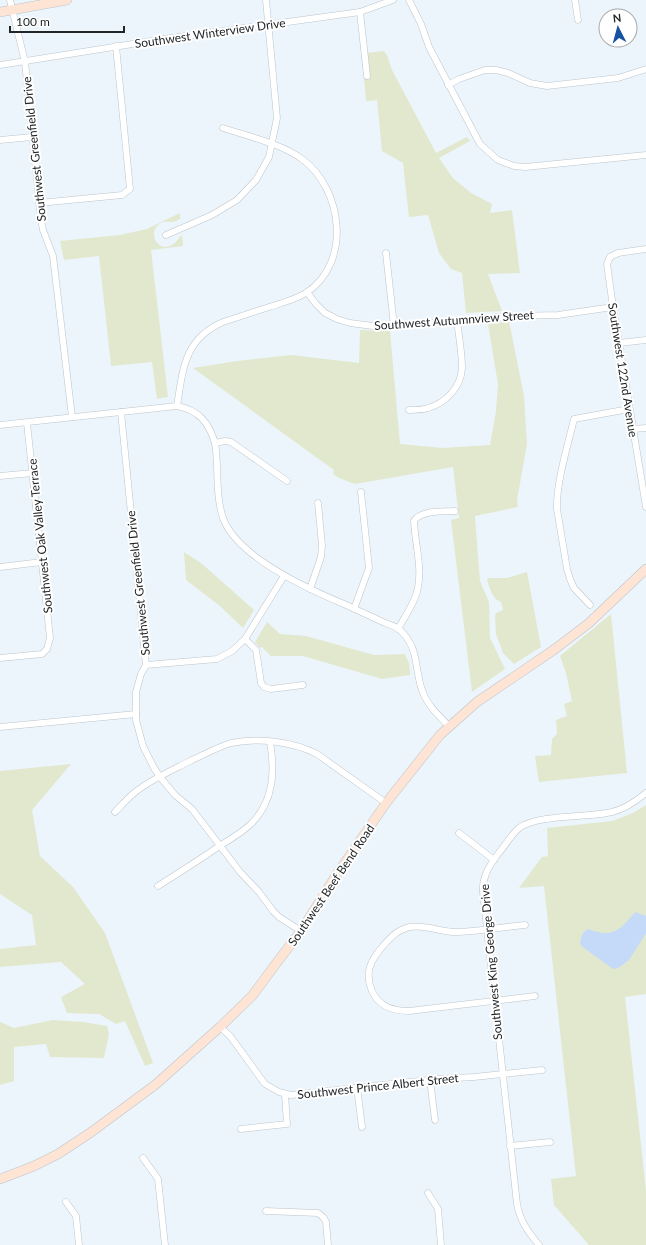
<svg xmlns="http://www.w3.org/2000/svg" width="646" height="1245" font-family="Lato,sans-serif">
<rect width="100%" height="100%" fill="#ecf5fc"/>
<g fill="#e2e8cd">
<polygon points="359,21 366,53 384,51 387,55 392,70 436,153 467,137 470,141 439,158 453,178 471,193 492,204 490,213 512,210 520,273 488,274 502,311 466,313 462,273 451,269 439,253 428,215 409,217 403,163 382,151 377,100 366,101"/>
<path d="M180 213V219C178 220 174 222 171 222 166 222 163 221 159 224 148 233 157 251 170 246 176 244 177 239 182 235L183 246 151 250 168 397 157 399 152 362 111 366 99 256 64 260 60 241 120 235 147 229Z"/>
<polygon points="509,321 524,396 527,444 517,500 518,507 475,516 480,581 489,602 490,638 505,669 472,692 451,520 459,518 453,467 355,484 339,478 333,474 334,470 193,368 237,361 291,355 359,363 360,330 390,331 400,444 442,448 490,445 496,411 498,384 488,324"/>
<polygon points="184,552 201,563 254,610 243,628 220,606 186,580"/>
<path d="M527 572 541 647 514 664 503 653 496 634 495 616 496 613 503 610 501 602C492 600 490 588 487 580L488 578H507Z"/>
<polygon points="611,614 627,773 539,782 535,756 551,755 552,739 557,734 556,720 567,716 564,704 572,701 566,673 560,656"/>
<polygon points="267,622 280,634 306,636 374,655 405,654 409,663 410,675 382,679 303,656 271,656 262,647 260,648 255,642"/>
<polygon points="71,764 32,810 40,856 73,887 105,933 153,1063 145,1066 125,1021 116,1024 99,1014 67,1013 61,997 85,984 61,962 0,967 0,949 36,945 32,915 0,894 0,771"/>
<polygon points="646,805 646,994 625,997 646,1191 646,1245 589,1245 554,1205 551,1179 576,1176 544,886 519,888 542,857 548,856 547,828 612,821 633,813"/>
<polygon points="53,1020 83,1022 107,1026 109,1034 104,1058 50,1057 46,1044 14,1047 14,1081 0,1085 0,1022 14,1028"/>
</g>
<path fill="#c5daf8" d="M635 912 646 916V933L629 960 618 968 613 969 584 948 580 944C581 937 582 932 588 929 612 938 620 931 635 912Z"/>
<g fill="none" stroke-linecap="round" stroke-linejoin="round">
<defs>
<g id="street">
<polyline points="10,0 25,62 41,219 43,230 53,256 72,417"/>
<polyline points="409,0 421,24 429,47 480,144 498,160 514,166 525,167 646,155"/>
<polyline points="575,0 578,20"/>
<polyline points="360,12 367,76"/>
<polyline points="0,65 164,39 360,12 393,0"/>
<polyline points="448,85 459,79 485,70 496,70 508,73 530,83 547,86 618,78 646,69"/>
<polyline points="0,140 32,137"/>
<polyline points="39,203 122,195 130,189 116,46"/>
<polyline points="166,235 212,215 237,200 256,180 269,157 277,118 266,0"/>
<polyline points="646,249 618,253 610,257 607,264 613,307 646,507"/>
<polyline points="386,253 394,326"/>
<polyline points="307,292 316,304 325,313 337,319 350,323 373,326 407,325 511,316 558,315 613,307"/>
<polyline points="619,343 646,340"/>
<path d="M177 406C183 369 184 339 223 322 238 317 254 312 269 307 282 303 294 300 306 293 352 263 343 189 302 159 282 144 247 136 223 128"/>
<path d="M409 410C415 410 422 410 428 408 446 403 461 387 462 368 462 354 459 336 457 321"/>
<polyline points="121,412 146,665 141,674 136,692 136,720 143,746 154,768 160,777 175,795 192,809 240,872 259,892 273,911 279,917 301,931"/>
<path d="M0 425 177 406C199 410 209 423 215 443 219 467 215 494 223 518 237 557 308 589 344 604 357 610 370 616 383 622 388 624 395 626 399 629 420 648 414 668 422 690 427 705 438 715 449 726"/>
<polyline points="633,429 646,428"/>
<polyline points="215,443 225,441 231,442 287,481"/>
<polyline points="0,476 33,473"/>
<polyline points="0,567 42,562"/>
<polyline points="310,589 321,557 322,545 318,503"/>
<path d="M590 605 574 588 570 579 567 569 557 509C556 483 568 445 574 419L629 409"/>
<polyline points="354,609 369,568 361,492"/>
<path d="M398 629C404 618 412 607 416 595 424 572 415 545 414 521 421 510 442 512 455 511"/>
<polyline points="245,639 256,650 261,683 264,687 271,689 303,685"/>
<polyline points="0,658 42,654 47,649 50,638 27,423"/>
<polyline points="146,665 217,659 232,651 245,639 284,576"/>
<polyline points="0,727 136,714"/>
<path d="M115 812C121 806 127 799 134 793 151 779 173 770 192 760 205 754 218 747 231 743 257 737 294 742 317 754L386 803"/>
<polyline points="459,833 494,860"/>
<path d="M158 886C177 874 196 862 215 849 227 841 242 833 252 823 274 800 275 771 270 742"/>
<path d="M525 925C503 927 481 931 458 932 442 933 426 924 410 927 397 930 391 937 383 946 371 960 364 972 372 991 379 1007 393 1011 409 1011L535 996"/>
<polyline points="220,1027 230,1036 265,1084 279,1092 291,1095 438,1079 474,1077 542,1070"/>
<polyline points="430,1080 435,1120"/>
<polyline points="357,1088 362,1127"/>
<polyline points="241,1129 287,1124 285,1094"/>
<polyline points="510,1146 550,1142"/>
<polyline points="143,1158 158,1179 165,1245"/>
<polyline points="428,1193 438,1209 441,1245"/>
<polyline points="66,1202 76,1216 79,1245"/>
<polyline points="266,1211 318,1213 324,1218 326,1222 328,1245"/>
<path d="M539 1245C528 1232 520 1221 517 1204L483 892C482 877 489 866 498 854 505 846 511 835 519 828 538 814 587 818 612 812 625 809 635 802 646 793"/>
</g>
<g id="secondary">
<polyline points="0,12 67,0"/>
<polyline points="0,1179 34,1166 58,1154 90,1133 155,1085 220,1027 252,996 278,961 301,931 337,874 386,803 440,735 477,702 555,649 589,623 646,569"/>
</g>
</defs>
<use href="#street" stroke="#bcc4cb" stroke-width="7"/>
<use href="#secondary" stroke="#bcc4cb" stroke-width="10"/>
<use href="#street" stroke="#fff" stroke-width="6"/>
<use href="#secondary" stroke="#fee4d4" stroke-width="9"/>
</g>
<g text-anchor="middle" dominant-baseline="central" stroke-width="4" stroke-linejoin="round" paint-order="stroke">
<g font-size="12" fill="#212527" stroke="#fff">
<text transform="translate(210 33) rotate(-8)">Southwest Winterview Drive</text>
<text transform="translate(34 149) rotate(-96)">Southwest Greenfield Drive</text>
<text transform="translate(454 320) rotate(-4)">Southwest Autumnview Street</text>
<text transform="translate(623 370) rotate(81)">Southwest 122nd Avenue</text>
<text transform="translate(40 536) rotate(-96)">Southwest Oak Valley Terrace</text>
<text transform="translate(138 583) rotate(-96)">Southwest Greenfield Drive</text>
<text transform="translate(331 885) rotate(-56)">Southwest Beef Bend Road</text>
<text transform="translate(491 962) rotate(-95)">Southwest King George Drive</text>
<text transform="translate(378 1086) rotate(-6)">Southwest Prince Albert Street</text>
</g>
</g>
<g transform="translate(618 28) rotate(354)"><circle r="19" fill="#ffffff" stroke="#a6a8a9"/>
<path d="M0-3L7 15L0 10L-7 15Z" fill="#1753a4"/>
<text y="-6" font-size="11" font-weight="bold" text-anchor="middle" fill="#212527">N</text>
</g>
<path d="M10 26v6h114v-6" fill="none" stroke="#212527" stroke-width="2"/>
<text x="16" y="26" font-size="12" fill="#212527" stroke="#ffffff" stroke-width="3" paint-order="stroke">100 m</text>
</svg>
